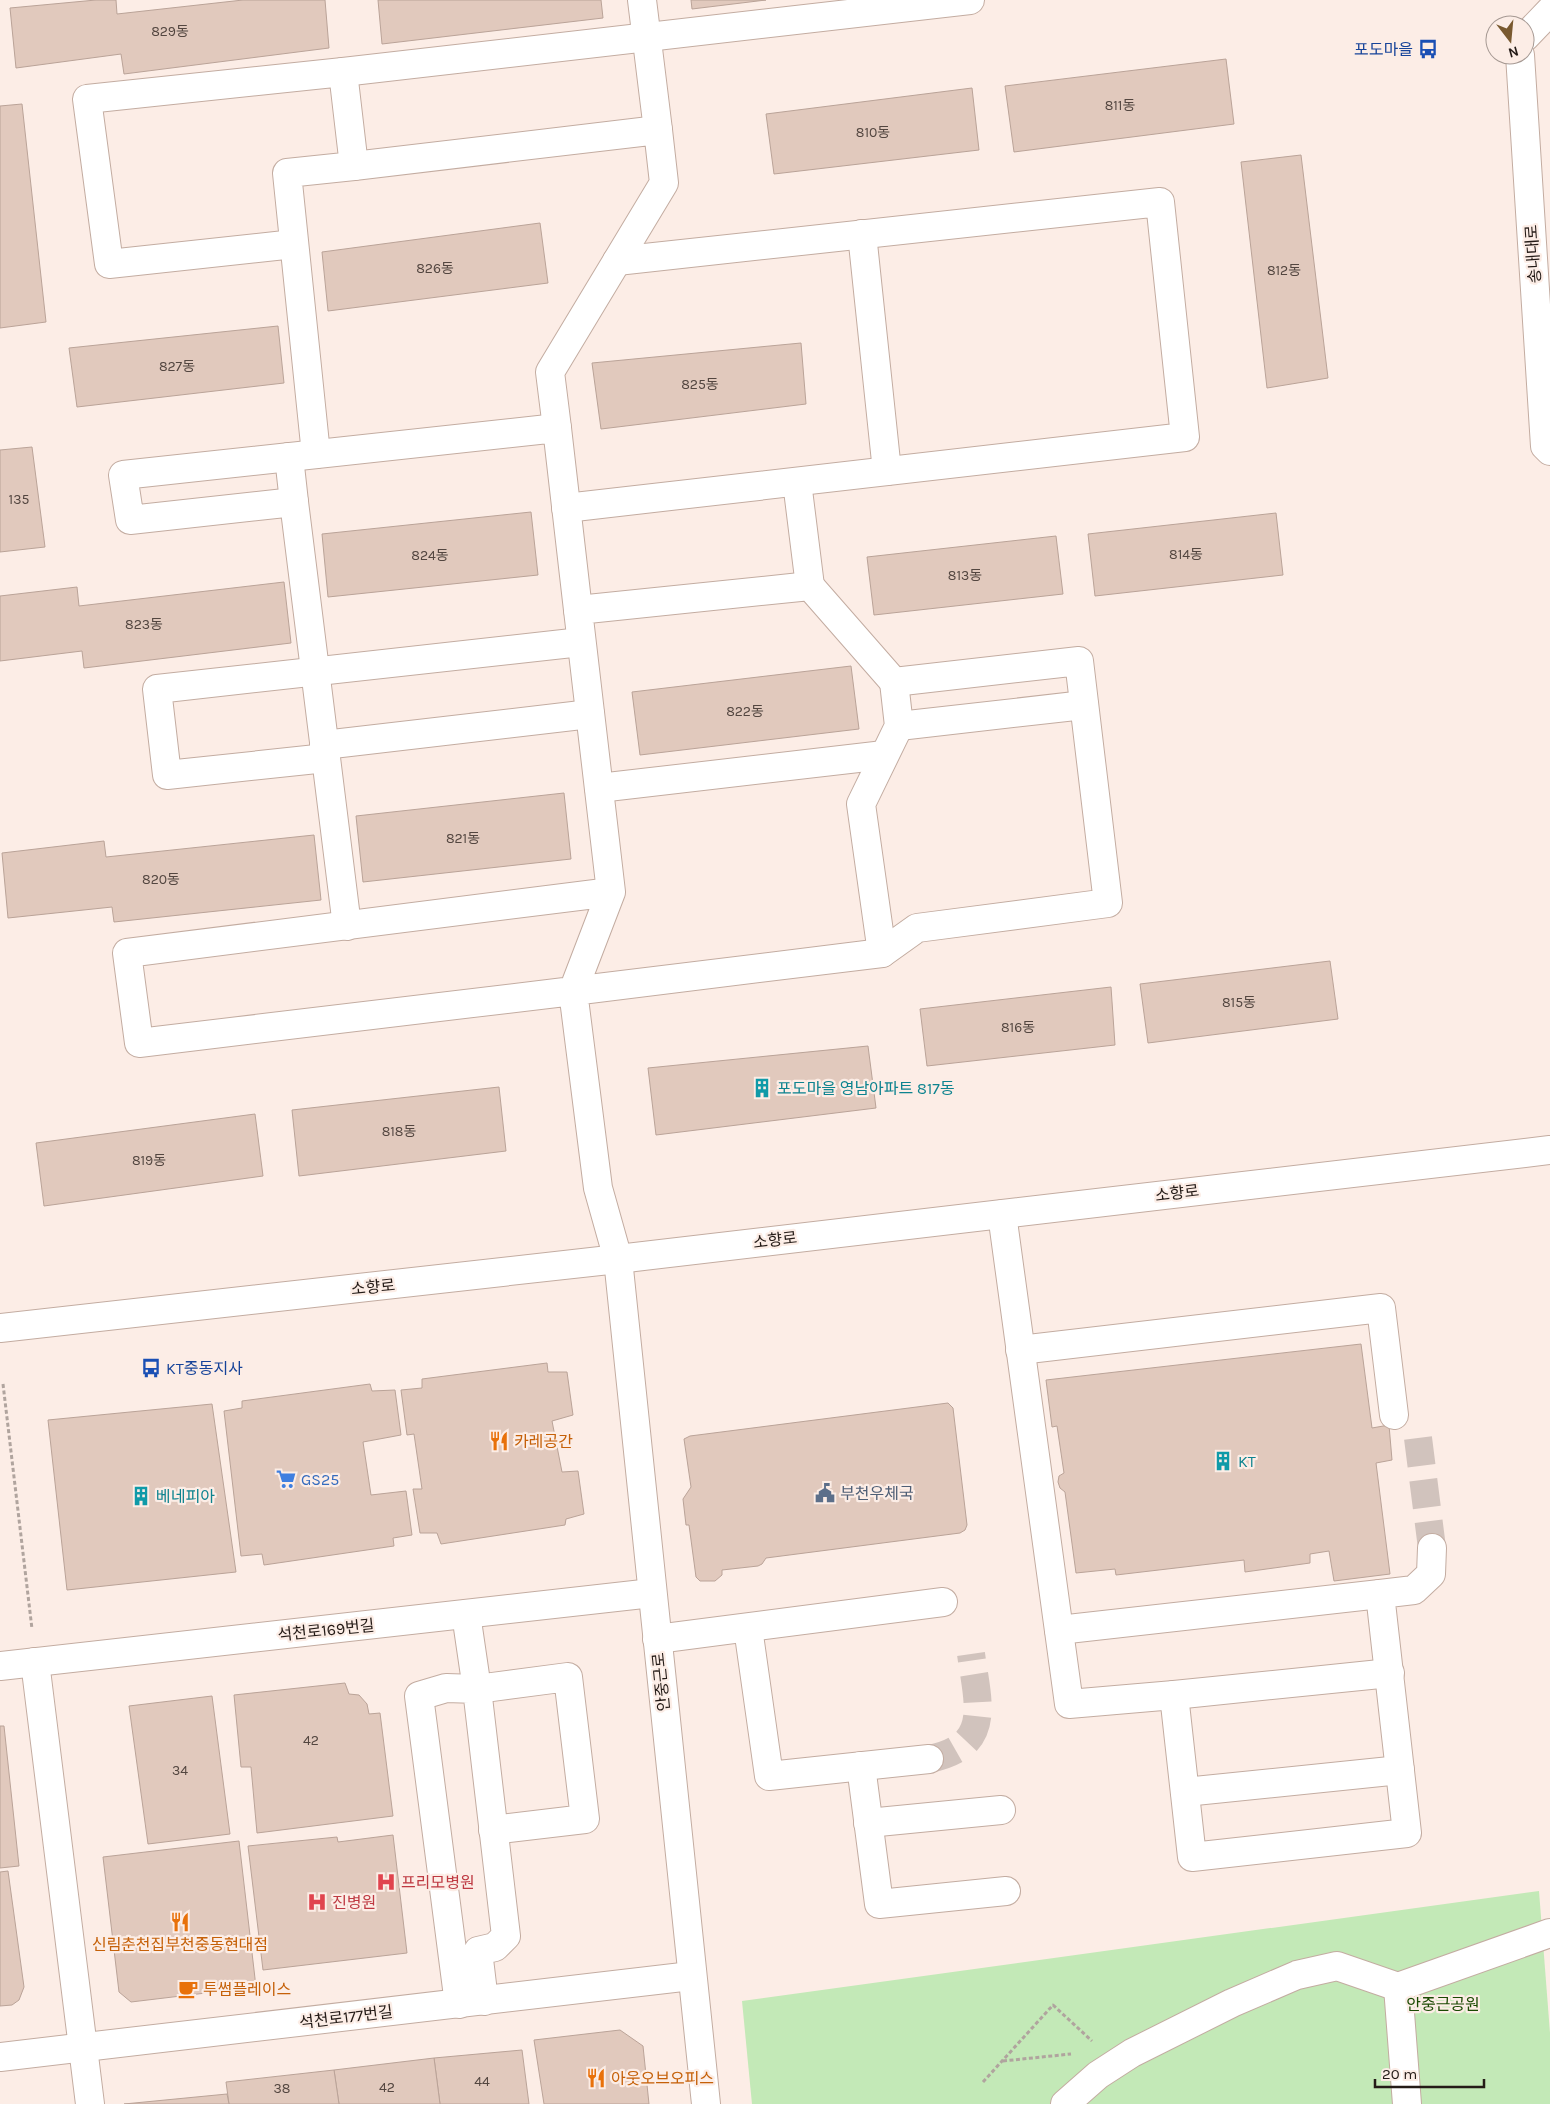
<svg xmlns="http://www.w3.org/2000/svg" width="1550" height="2104" font-family="Karla,'Noto Sans KR',sans-serif">
<rect width="100%" height="100%" fill="#fcede6"/>
<polygon fill="#c3e9b7" points="1539,1891 1550,2033 1550,2104 752,2104 742,2001"/>
<g fill="#e1c9bd" stroke="#baa398">
<polygon points="96,0 116,0 117,14 243,0 325,0 329,48 124,74 121,54 16,68 10,8"/>
<polygon points="378,0 601,0 603,18 382,44"/>
<polygon points="691,0 766,0 692,9"/>
<polygon points="1226,59 1234,124 1014,152 1005,86"/>
<polygon points="972,88 979,150 774,174 766,114"/>
<polygon points="22,104 46,322 0,328 0,106"/>
<polygon points="1301,155 1328,378 1267,388 1241,162"/>
<polygon points="540,223 548,283 328,311 322,252"/>
<polygon points="278,326 284,383 77,407 69,348"/>
<polygon points="801,343 806,404 601,429 592,363"/>
<polygon points="32,447 45,547 0,552 0,450"/>
<polygon points="531,512 538,575 328,597 322,534"/>
<polygon points="1276,513 1283,575 1095,596 1088,534"/>
<polygon points="1056,536 1063,594 874,615 867,557"/>
<polygon points="284,582 291,643 84,668 82,651 0,661 0,596 77,587 79,606"/>
<polygon points="851,666 859,729 640,755 632,692"/>
<polygon points="564,793 571,859 363,882 356,816"/>
<polygon points="314,835 321,900 114,922 112,907 8,918 2,853 104,841 106,857"/>
<polygon points="1330,961 1338,1019 1148,1043 1140,984"/>
<polygon points="1111,987 1115,1045 927,1066 920,1009"/>
<polygon points="868,1046 876,1108 656,1135 648,1068"/>
<polygon points="499,1087 506,1151 299,1176 292,1110"/>
<polygon points="255,1114 263,1176 44,1206 36,1143"/>
<polygon points="1361,1344 1372,1428 1389,1425 1392,1460 1376,1463 1390,1574 1334,1581 1329,1551 1310,1554 1310,1563 1245,1572 1244,1560 1116,1575 1115,1569 1076,1573 1065,1492 1060,1488 1058,1482 1059,1476 1064,1473 1057,1426 1052,1427 1046,1380"/>
<polygon points="547,1363 548,1372 567,1372 573,1415 552,1421 562,1472 578,1471 584,1514 566,1519 565,1525 441,1544 437,1533 420,1533 413,1489 422,1489 414,1434 407,1435 401,1390 422,1388 422,1379"/>
<polygon points="370,1384 372,1391 395,1390 401,1435 363,1442 371,1495 406,1491 412,1535 393,1538 394,1546 264,1565 262,1554 241,1556 224,1411 242,1408 242,1401"/>
<polygon points="948,1403 953,1408 967,1525 965,1530 960,1533 766,1558 762,1564 758,1566 722,1570 722,1575 715,1581 700,1581 696,1577 689,1525 686,1525 683,1499 691,1487 684,1439 690,1436"/>
<polygon points="212,1404 236,1572 67,1590 48,1420"/>
<polygon points="345,1683 349,1694 359,1695 367,1704 369,1714 380,1713 393,1816 257,1833 251,1767 241,1767 234,1695"/>
<polygon points="212,1696 230,1834 148,1844 129,1706"/>
<polygon points="0,1726 4,1726 19,1866 0,1868"/>
<polygon points="393,1835 407,1953 263,1970 248,1846 337,1837 338,1842"/>
<polygon points="239,1841 256,1987 131,2002 119,1992 103,1857"/>
<polygon points="8,1871 24,1987 19,2000 12,2005 0,2006 0,1872"/>
<polygon points="620,2030 643,2046 649,2104 544,2104 534,2040"/>
<polygon points="522,2050 529,2104 440,2104 434,2058"/>
<polygon points="434,2058 440,2104 339,2104 334,2070"/>
<polygon points="334,2070 339,2104 229,2104 226,2082"/>
<polygon points="227,2094 229,2104 124,2104"/>
</g>
<g fill="none" stroke-linecap="round" stroke-linejoin="round">
<g stroke="#d1c3bd" stroke-width="28" stroke-dasharray="28 14" stroke-linecap="butt">
<polyline points="1418,1438 1432,1548"/>
<path d="M929 1759C993 1746 978 1704 971 1654"/>
</g>
<defs>
<g id="minor">
<polyline points="642,0 658,130"/>
<polyline points="1525,37 1550,11"/>
<polyline points="1520,55 1545,446 1550,451"/>
<polyline points="343,72 970,0"/>
<polyline points="354,166 658,130 664,183 550,372 557,428"/>
<polyline points="862,234 887,471"/>
<polyline points="294,244 109,264 87,99 343,72 354,166 287,173 316,454"/>
<polyline points="289,457 294,502"/>
<polyline points="797,482 810,586"/>
<polyline points="566,508 1185,437 1160,202 617,261"/>
<polyline points="899,726 1084,705"/>
<polyline points="324,745 590,714"/>
<polyline points="326,758 167,775 157,689 581,642"/>
<polyline points="599,788 884,755"/>
<polyline points="611,892 578,610 810,586 894,682 1079,661 1108,903 917,928 882,953 573,991 611,892 127,953 139,1043 573,991 598,1188 618,1259 706,2104"/>
<polyline points="347,926 294,502 130,520 123,475 557,428 578,610"/>
<polyline points="882,953 861,804 899,726 894,682"/>
<polyline points="1002,1214 1069,1704 1174,1695 1192,1857 1407,1833 1380,1594 1414,1590 1431,1574 1432,1548"/>
<polyline points="0,1328 618,1259 1550,1150"/>
<polyline points="1020,1350 1381,1308 1394,1415"/>
<polyline points="466,1614 477,1689 568,1677 585,1819 493,1830"/>
<polyline points="748,1628 769,1776 929,1759"/>
<polyline points="1059,1630 1380,1594"/>
<polyline points="657,1639 943,1602"/>
<polyline points="35,1662 90,2104"/>
<polyline points="0,1666 652,1593"/>
<polyline points="1174,1695 1390,1673"/>
<polyline points="861,1766 879,1904 1006,1891"/>
<polyline points="1185,1792 1400,1770"/>
<polyline points="868,1823 1001,1810"/>
<polyline points="459,2004 419,1696 446,1688 477,1689 506,1936 495,1947 478,1951 484,2001"/>
<polyline points="0,2057 691,1976"/>
<polyline points="1065,2104 1098,2075 1132,2053 1232,2003 1297,1975 1337,1966 1398,1987"/>
<polyline points="1407,2104 1398,1987 1550,1933"/>
</g>
</defs>
<use href="#minor" stroke="#c3aca1" stroke-width="30"/>
<g stroke="#b0a49e" stroke-width="3" stroke-dasharray="4 2.5" stroke-linecap="butt">
<polyline points="3,1384 32,1629"/>
<polyline points="1003,2061 1071,2054"/>
<polyline points="983,2082 1053,2005 1092,2041"/>
</g>
<use href="#minor" stroke="#fff" stroke-width="28"/>
</g>
<defs>
<symbol id="bus-bare" viewBox="-9 -9 18 18"><path d="M-5-6H5V4H4V6H2V4H-2V6H-4V4H-5ZM-3.5-4V0h7V-4ZM-3.5 1.2v1.5H-2V1.2ZM2 1.2v1.5H3.5V1.2Z" fill="#1a4fb4" stroke="#fcede6" stroke-width="2.5" paint-order="stroke"/></symbol>
<symbol id="building-bare" viewBox="-9 -9 18 18"><path d="M-4-6H4V6H1V3H-1V6H-4ZM-2.5-4.3h1.7v1.8h-1.7ZM.8-4.3h1.7v1.8H.8ZM-2.5-1h1.7V.8h-1.7ZM.8-1h1.7V.8H.8Z" fill="#0f9aa8" stroke="#fcede6" stroke-width="2.5" paint-order="stroke"/></symbol>
<symbol id="restaurant-bare" viewBox="-9 -9 18 18"><path d="M-5-6h1v4h1v-4h1v4h1v-4h1v5L-1.5 .5V6h-2V.5L-5-1ZM5-6V6H3V1.5H1.5Q1.5-4 5-6Z" fill="#e8710a" stroke="#fcede6" stroke-width="2.5" paint-order="stroke"/></symbol>
<symbol id="supermarket-bare" viewBox="-9 -9 18 18"><path d="M-6-5.5h2.5l.6 2H6L4.5 2H-2.5L-4.4-4H-6ZM-1.5 3.2a1.3 1.3 0 1 0 .1 0ZM3 3.2a1.3 1.3 0 1 0 .1 0Z" fill="#3f7fe0" stroke="#fcede6" stroke-width="2.5" paint-order="stroke"/></symbol>
<symbol id="civic-bare" viewBox="-9 -9 18 18"><path d="M-.6-6.5H3V-4.5H.6V-3L4-1V1h2V6H-6V1h2V-1L-.6-3ZM-1.2 2.5V6h2.4V2.5Z" fill="#5c6f8a" stroke="#fcede6" stroke-width="2.5" paint-order="stroke"/></symbol>
<symbol id="hospital-bare" viewBox="-9 -9 18 18"><path d="M-5-5h3v3.5h4V-5h3V5h-3V1.5h-4V5h-3Z" fill="#e0444e" stroke="#fcede6" stroke-width="2.5" paint-order="stroke"/></symbol>
<symbol id="cafe-bare" viewBox="-9 -9 18 18"><path d="M-5.5-4.5H6V0H3Q3 3.5 0 3.5H-2.5Q-5.5 3.5-5.5 0ZM3-3.2v2h1.7v-2ZM-6 4.5H4V6H-6Z" fill="#e8710a" stroke="#fcede6" stroke-width="2.5" paint-order="stroke"/></symbol>
</defs>
<g fill-rule="evenodd">
<use href="#bus-bare" x="1414" y="35" width="28" height="28"/>
<use href="#building-bare" x="748" y="1074" width="28" height="28"/>
<use href="#bus-bare" x="137" y="1354" width="28" height="28"/>
<use href="#restaurant-bare" x="485" y="1427" width="28" height="28"/>
<use href="#building-bare" x="1209" y="1447" width="28" height="28"/>
<use href="#supermarket-bare" x="272" y="1465" width="28" height="28"/>
<use href="#civic-bare" x="811" y="1479" width="28" height="28"/>
<use href="#building-bare" x="127" y="1482" width="28" height="28"/>
<use href="#hospital-bare" x="372" y="1868" width="28" height="28"/>
<use href="#hospital-bare" x="303" y="1888" width="28" height="28"/>
<use href="#restaurant-bare" x="166" y="1908" width="28" height="28"/>
<use href="#cafe-bare" x="174" y="1975" width="28" height="28"/>
<use href="#restaurant-bare" x="582" y="2064" width="28" height="28"/>
</g>
<g text-anchor="middle" dominant-baseline="central" stroke-width="4.5" stroke-linejoin="round" paint-order="stroke">
<g font-size="14" fill="#534640">
<text x="170" y="31">829동</text>
<text x="1120" y="105">811동</text>
<text x="873" y="132">810동</text>
<text x="435" y="268">826동</text>
<text x="1284" y="270">812동</text>
<text x="177" y="366">827동</text>
<text x="700" y="384">825동</text>
<text x="19" y="499">135</text>
<text x="1186" y="554">814동</text>
<text x="430" y="555">824동</text>
<text x="965" y="575">813동</text>
<text x="144" y="624">823동</text>
<text x="745" y="711">822동</text>
<text x="463" y="838">821동</text>
<text x="161" y="879">820동</text>
<text x="1239" y="1002">815동</text>
<text x="1018" y="1027">816동</text>
<text x="399" y="1131">818동</text>
<text x="149" y="1160">819동</text>
<text x="311" y="1740">42</text>
<text x="180" y="1770">34</text>
<text x="482" y="2081">44</text>
<text x="387" y="2087">42</text>
<text x="282" y="2088">38</text>
</g>
<g font-size="16" fill="#164399" stroke="#fcede6" text-anchor="end">
<text x="1413" y="49">포도마을</text>
<text x="166" y="1368" text-anchor="start">KT중동지사</text>
</g>
<g font-size="16" fill="#241b17" stroke="#fcede6">
<text transform="translate(1533 254) rotate(-94)">송내대로</text>
<text transform="translate(1177 1193) rotate(-7)">소향로</text>
<text transform="translate(775 1240) rotate(-7)">소향로</text>
<text transform="translate(373 1287) rotate(-6)">소향로</text>
<text transform="translate(326 1630) rotate(-6)">석천로169번길</text>
<text transform="translate(661 1682) rotate(-96)">안중근로</text>
<text transform="translate(346 2017) rotate(-7)">석천로177번길</text>
</g>
<g font-size="16" fill="#0d838f" stroke="#fcede6" text-anchor="start">
<text x="777" y="1088">포도마을 영남아파트 817동</text>
<text x="1238" y="1461">KT</text>
<text x="156" y="1496">베네피아</text>
</g>
<g font-size="16" fill="#c56008" stroke="#fcede6" text-anchor="start">
<text x="514" y="1441">카레공간</text>
<text x="180" y="1944" text-anchor="middle">신림춘천집부천중동현대점</text>
<text x="203" y="1989">투썸플레이스</text>
<text x="611" y="2078">아웃오브오피스</text>
</g>
<g font-size="16" fill="#366cbe" stroke="#fcede6" text-anchor="start">
<text x="301" y="1479">GS25</text>
</g>
<g font-size="16" fill="#4e5e75" stroke="#fcede6" text-anchor="start">
<text x="840" y="1493">부천우체국</text>
</g>
<g font-size="16" fill="#be3a42" stroke="#fcede6" text-anchor="start">
<text x="401" y="1882">프리모병원</text>
<text x="332" y="1902">진병원</text>
</g>
<g font-size="16" fill="#1a4a02" stroke="#fcede6">
<text x="1443" y="2004">안중근공원</text>
</g>
</g>
<g transform="translate(1510 40) rotate(164)"><circle r="24" fill="#fcede6" stroke="#a69993"/>
<path d="M0-4L9 19L0 12L-9 19Z" fill="#79592f"/>
<text y="-8" font-size="14" font-weight="bold" text-anchor="middle" fill="#241b17">N</text>
</g>
<path d="M1375 2079v8h109v-8" fill="none" stroke="#241b17" stroke-width="2.5"/>
<text x="1382" y="2079" font-size="15" fill="#241b17" stroke="#fcede6" stroke-width="4" paint-order="stroke">20 m</text>
</svg>
